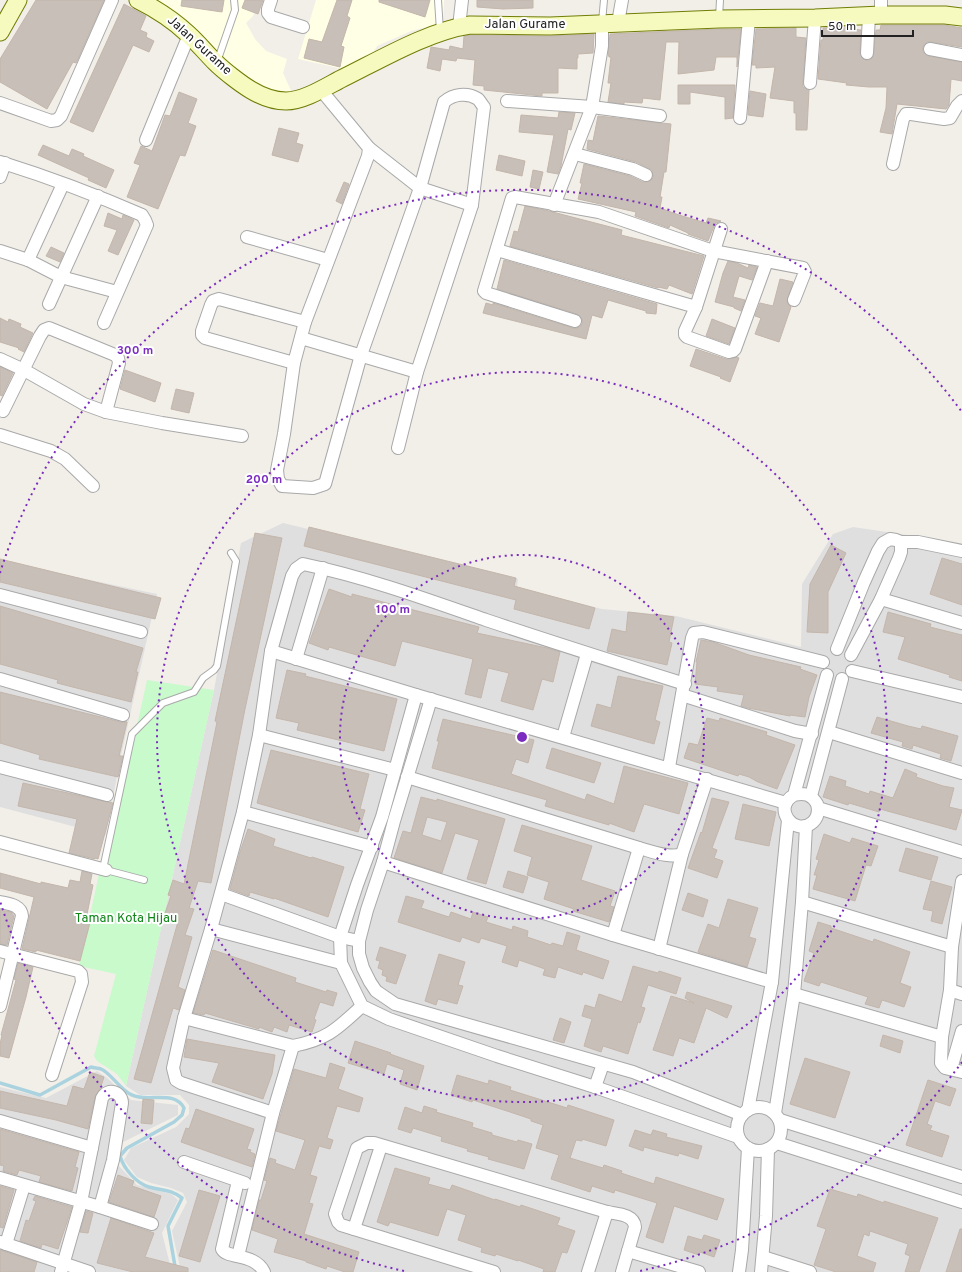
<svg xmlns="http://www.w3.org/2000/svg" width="962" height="1272" font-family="Overpass,sans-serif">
<rect width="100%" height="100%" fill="#f2efe9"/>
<g fill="#e0dfdf">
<polygon points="283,523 518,579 517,587 602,609 676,616 801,647 802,584 833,534 853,527 907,535 962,549 962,1272 181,1272 172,1231 187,1202 183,1193 171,1188 151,1183 137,1177 124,1160 131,1148 176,1127 189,1114 189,1105 180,1095 140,1095 126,1086 214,690 241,543"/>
<polygon points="0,561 157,594 120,760 106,835 0,807"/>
<polygon points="97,1071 106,1077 131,1100 178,1105 178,1115 119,1144 116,1163 137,1185 171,1194 178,1200 162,1233 172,1272 0,1272 0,1087 46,1098"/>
</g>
<g fill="#ffffe5">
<polygon points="152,0 260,0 253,16 246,23 255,39 266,51 287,59 283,73 293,95 279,96 250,84"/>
<polygon points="316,0 444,0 443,23 411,31 377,46 372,55 343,69 298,59"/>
</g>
<polygon fill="#c8facc" points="147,680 214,690 126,1086 117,1074 97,1061 94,1056 116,974 79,966 99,874 104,876"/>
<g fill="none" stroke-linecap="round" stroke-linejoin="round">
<path stroke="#aad3df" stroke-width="3.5" d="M0 1083 40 1095 91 1067C94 1068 98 1068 101 1069 111 1073 121 1091 132 1095 148 1103 174 1089 184 1108L182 1115 174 1122 127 1148 120 1156C124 1169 136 1183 149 1187 163 1191 170 1189 182 1198L168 1226 176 1272"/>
</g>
<g fill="#c7bfb8" stroke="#c4b6ab" fill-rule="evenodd">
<polygon points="36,0 104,0 78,59 76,63 73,62 47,109 0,82 0,59"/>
<polygon points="182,0 224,0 222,12 181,6"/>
<polygon points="245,0 263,0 258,14 242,8"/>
<polygon points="337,0 352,0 347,16 350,18 341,46 344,47 340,67 304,58 309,39 322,42"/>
<polygon points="379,0 430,0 425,17 379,2"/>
<polygon points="477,0 533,0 533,8 503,9 477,7"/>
<polygon points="124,4 146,16 140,30 147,33 146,37 154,41 149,52 133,45 93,132 70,122"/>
<polygon points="881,25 944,25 962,28 962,47 931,42 927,42 923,47 923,52 928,56 962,62 962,81 951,79 949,105 946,109 897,104 892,134 880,132 886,108 887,87 869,87 846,85 847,83 818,79 821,40 823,40 823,28 850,26 850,29 861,30 860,53 863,59 867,60 871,59 873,57 876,30 880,30"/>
<polygon points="796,28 796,37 806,38 803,82 803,87 809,90 807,130 796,130 796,113 794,113 794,101 770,98 775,67 756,68 756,65 752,65 756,29"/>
<polygon points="719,29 741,29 737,67 737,57 716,57 714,70 678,74 679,42 666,42 660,100 643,98 642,103 624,102 624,104 608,102 611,83 608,83 611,57 609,57 608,53 610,34"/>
<polygon points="594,34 593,53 578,54 578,58 577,58 577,69 558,68 558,93 542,93 542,96 484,90 484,86 473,85 475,60 457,58 456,61 442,59 440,71 427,68 431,47 449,50 450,46 463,49 464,36 470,35 550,36"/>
<polygon points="678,85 735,85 733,118 725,119 725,97 690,92 690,104 678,104"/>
<polygon points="750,91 766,94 763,117 748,115"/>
<polygon points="179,92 197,99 188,123 196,126 185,156 180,155 158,209 127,197 140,165 134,163 141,146 152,151 165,115 170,116"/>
<polygon points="559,112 575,113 571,130 568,129 561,166 558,174 547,172 554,135 519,132 521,115 558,118"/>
<polygon points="598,116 671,124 666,172 664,172 660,197 662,197 660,208 679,215 706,223 708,218 721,221 716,223 714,226 708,241 688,234 688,233 670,225 669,228 635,216 636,212 578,199 582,183 580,183 584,164 630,176 643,182 650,181 653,178 652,170 636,162 587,149 588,140 593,141"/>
<polygon points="279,128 299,133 296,143 303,145 298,162 272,155"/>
<polygon points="43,145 69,156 72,149 84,154 83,156 114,170 106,188 88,180 89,178 38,155"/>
<polygon points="499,155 525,161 522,176 496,170"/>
<polygon points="533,170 543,172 539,189 530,187"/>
<polygon points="344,182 349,184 342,204 336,201"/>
<polygon points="525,206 545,210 622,230 621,235 704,256 692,294 669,285 667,289 658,287 658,288 510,246 514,231 518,232"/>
<polygon points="108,213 122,219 123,215 134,220 118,255 108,251 117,230 104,226"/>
<polygon points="51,247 64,253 60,262 46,256"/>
<polygon points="504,260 657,304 656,314 646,313 646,311 608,300 602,318 592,315 586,339 483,313 486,303 493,305 493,303 573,328 577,328 582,324 582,319 577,314 497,289"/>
<polygon points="728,261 737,263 748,268 749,265 757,267 752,280 739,276 733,297 745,300 741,311 734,308 734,307 715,302 723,273"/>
<polygon points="780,279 793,282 787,301 788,304 791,307 779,342 755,334 761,318 755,316 760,303 773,306"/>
<polygon points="0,318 8,322 9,319 21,324 20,327 33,333 24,352 18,349 19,348 0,342"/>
<polygon points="712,319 735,328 729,344 706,336"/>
<polygon points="696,349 726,359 737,357 739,358 730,382 720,378 721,377 690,366"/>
<polygon points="0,367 13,373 2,396 0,395"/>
<polygon points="125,370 161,383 155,402 120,389"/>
<polygon points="176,389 194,393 189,413 171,409"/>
<polygon points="309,527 516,578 514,586 595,608 589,629 514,609 516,600 304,546"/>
<polygon points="255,533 282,538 245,709 211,883 198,881 189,908 194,909 185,935 192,937 178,987 185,990 179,1010 173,1008 151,1083 134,1079 179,918 165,913 171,896 168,895 173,880 184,884 217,722 215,721"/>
<polygon points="831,545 846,553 828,592 828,633 807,632 810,584"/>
<polygon points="942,558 962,564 962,605 930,594"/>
<polygon points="0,559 161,598 155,619 0,582"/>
<polygon points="329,589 352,597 352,594 479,627 477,633 547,648 560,652 553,682 542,679 533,710 501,701 509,673 488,668 481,698 465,694 473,659 402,641 395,666 329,647 328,650 309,643"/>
<polygon points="0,606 143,648 136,672 138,672 131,702 57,683 58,680 0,664"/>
<polygon points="628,612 654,615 654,614 674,617 669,642 672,643 667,665 607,651 612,629 626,632"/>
<polygon points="888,612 931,624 930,627 962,635 962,681 949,677 950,675 898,659 905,637 883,632"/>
<polygon points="701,640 713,642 749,655 801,667 800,669 817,675 809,697 805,717 790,715 790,716 748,708 741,706 744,695 717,691 718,687 695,684 697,662 696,662"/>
<polygon points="287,670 306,674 305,676 397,699 384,751 297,730 299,723 276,718"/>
<polygon points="618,676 663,686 655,720 660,722 654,744 591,726 597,704 611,708"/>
<polygon points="0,692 121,722 127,722 119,756 123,756 118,777 39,759 40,755 0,743"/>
<polygon points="877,717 908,726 921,729 922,726 958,736 951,761 940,758 941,754 913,745 912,749 902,746 903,742 871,733"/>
<polygon points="707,718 719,721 720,718 767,732 766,735 795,745 777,789 758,782 749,777 739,774 738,776 684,758 689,743 698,745"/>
<polygon points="443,719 534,740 528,763 516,759 511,774 585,800 587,794 614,804 624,766 688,783 679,814 644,804 634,832 609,823 609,825 545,806 547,800 432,768 439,741 437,741"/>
<polygon points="552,748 601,763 594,783 546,768"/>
<polygon points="271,750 369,774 360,809 365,810 358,832 257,803"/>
<polygon points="905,769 917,774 916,777 943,786 954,788 949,807 962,810 956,830 880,809 879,812 849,803 848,805 823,797 830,776 846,781 845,786 869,794 870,791 893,798"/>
<polygon points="23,783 113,803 98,859 95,858 95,859 69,853 77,819 18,806"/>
<path d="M421 797 437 801V799L505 819 486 884 467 879 479 840 455 833 442 873 394 858 403 831 411 833ZM427 817 447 822 441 841 422 835Z"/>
<polygon points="712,798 729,802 712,848 717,850 714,858 723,861 717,878 688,868 701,832 702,833"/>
<polygon points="743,804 776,812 769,846 735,839"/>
<polygon points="522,825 592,846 581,880 615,891 610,906 614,907 609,922 573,911 574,909 544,899 549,882 527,875 532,857 514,851"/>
<polygon points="248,829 275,839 273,846 311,858 312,857 344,867 328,917 274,898 274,899 250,892 249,896 230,889 240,852"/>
<polygon points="824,834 850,843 852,838 878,846 871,866 866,865 855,901 813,889 817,875 814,875 819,860 816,859"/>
<polygon points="906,848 938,857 931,880 899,871"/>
<polygon points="82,871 92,874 90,884 93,885 87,914 92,915 80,961 36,950 36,952 22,949 34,897 0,888 0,873 41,884 41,882 68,888 70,880 80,882"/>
<polygon points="508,871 528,877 523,893 503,887"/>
<polygon points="931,881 952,887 942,924 931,921 933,911 923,909"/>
<polygon points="688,893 708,900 703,917 682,910"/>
<polygon points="406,896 424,901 421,908 449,917 451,912 471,919 473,912 488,917 486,922 512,930 513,926 528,931 527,937 551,945 552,943 563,946 567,932 580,936 576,950 609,961 603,979 583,972 582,975 558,967 555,978 543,975 545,969 519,960 517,967 502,962 507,946 481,938 479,943 462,937 460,942 398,922"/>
<polygon points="728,899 758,908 749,937 756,939 747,967 698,952 708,924 719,928"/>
<polygon points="0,910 11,912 14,916 7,945 0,944"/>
<polygon points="818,922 831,926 831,928 873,942 874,939 910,952 900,983 911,987 904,1007 882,1000 879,1008 865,1004 868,997 821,982 819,986 804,981 814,953 809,951"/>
<polygon points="380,947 406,955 396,984 386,981 387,977 382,975 383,970 378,968 380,961 376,960"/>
<polygon points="213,950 296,978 295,982 326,992 327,990 337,993 333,1006 320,1002 314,1019 316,1020 312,1032 289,1025 287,1032 274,1027 272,1032 259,1027 259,1029 205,1013 204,1015 193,1013"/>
<polygon points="439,954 465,962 458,985 463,986 457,1004 438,999 436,1005 425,1001"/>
<polygon points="18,963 33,967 26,997 9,1058 0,1056 0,1044 2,1035 1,1035 16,980 14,979"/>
<polygon points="633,966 658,973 659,971 681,978 676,994 648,985 641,1007 645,1008 640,1023 638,1022 628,1054 603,1046 601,1052 584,1046 592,1019 582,1016 585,1005 595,1008 599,994 622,1002"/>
<polygon points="687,992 732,1006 727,1018 706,1008 694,1043 679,1038 673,1056 653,1050 671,996 694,1003 685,998"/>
<polygon points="560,1018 571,1022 564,1043 553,1040"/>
<polygon points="883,1035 903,1041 900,1053 880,1046"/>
<polygon points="187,1039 275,1055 272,1074 263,1099 212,1082 219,1063 184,1057"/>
<polygon points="355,1041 391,1053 390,1054 424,1066 417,1090 400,1084 404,1070 387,1064 384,1074 348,1063"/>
<polygon points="805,1058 850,1072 835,1118 790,1104"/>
<polygon points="330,1063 345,1068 338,1089 363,1098 359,1112 337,1106 327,1138 333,1140 330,1149 319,1146 310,1175 317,1177 309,1203 313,1204 304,1234 359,1252 353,1272 345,1272 327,1266 326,1269 306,1262 306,1261 274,1252 278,1239 252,1230 259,1200 261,1200 267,1181 264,1180 270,1158 276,1160 275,1163 295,1170 305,1140 276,1131 294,1069 326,1078"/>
<polygon points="90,1072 104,1077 100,1089 95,1097 88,1129 56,1120 0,1108 0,1091 67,1106 73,1086 84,1089"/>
<polygon points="457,1075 488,1084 489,1080 511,1087 510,1090 567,1108 568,1105 614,1120 606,1146 582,1139 582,1141 576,1140 570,1158 603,1168 604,1165 622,1171 621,1173 654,1184 656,1177 724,1199 717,1220 674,1206 663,1243 646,1237 657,1203 615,1190 614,1193 592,1186 590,1192 551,1179 559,1155 536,1148 543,1125 531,1121 531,1119 510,1112 473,1100 472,1102 451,1095"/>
<polygon points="928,1080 956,1089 950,1106 935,1101 927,1124 932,1126 930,1130 949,1136 942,1157 906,1145"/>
<polygon points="143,1099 154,1100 152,1124 141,1123"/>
<polygon points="424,1106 437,1110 436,1112 473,1123 472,1127 492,1133 492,1135 517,1142 518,1140 532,1144 524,1169 488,1159 489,1157 467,1151 468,1149 441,1141 442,1137 413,1128 411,1133 398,1129 405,1107 422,1113"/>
<polygon points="196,1109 254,1129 247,1149 251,1150 250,1152 255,1154 252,1167 181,1142 186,1128 189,1129"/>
<polygon points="0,1129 79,1152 75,1167 78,1168 72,1191 39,1182 41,1176 19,1170 17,1175 3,1171 4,1166 0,1165"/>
<polygon points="635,1130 651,1135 653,1130 667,1134 666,1137 702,1146 698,1159 679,1153 678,1156 644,1147 643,1151 629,1146"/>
<polygon points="395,1168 430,1178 428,1184 450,1190 452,1185 495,1200 495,1199 520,1207 521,1205 560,1218 557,1225 575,1231 567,1253 562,1252 555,1272 543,1272 544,1269 518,1260 518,1261 496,1254 495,1256 481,1252 482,1248 458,1240 466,1215 447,1209 438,1236 390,1222 388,1226 377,1222"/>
<polygon points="118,1175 134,1181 132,1186 161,1196 154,1217 109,1202"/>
<polygon points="0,1186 14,1190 3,1228 0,1227"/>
<polygon points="830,1189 857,1197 858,1194 884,1203 884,1201 938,1218 919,1272 905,1272 910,1256 905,1254 908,1244 870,1231 869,1236 864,1234 857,1256 876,1263 873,1272 836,1272 814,1265 826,1229 817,1226"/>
<polygon points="199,1190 220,1196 200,1262 179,1256"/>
<polygon points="35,1196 72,1207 58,1249 42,1244 41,1248 20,1241 26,1220 29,1221 36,1201 33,1200"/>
<polygon points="86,1211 93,1213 88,1233 80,1232"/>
<polygon points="111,1218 154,1233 145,1257 188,1268 188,1272 133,1272 97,1263"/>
<polygon points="960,1229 962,1229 962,1272 946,1272"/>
<polygon points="704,1235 720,1240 714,1257 700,1252 699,1255 684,1250 688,1236 702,1240"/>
<polygon points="0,1250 37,1262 34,1272 0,1272"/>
</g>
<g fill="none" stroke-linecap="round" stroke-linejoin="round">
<defs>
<g id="lane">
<polyline points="438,0 440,31"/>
<polyline points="719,18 720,0"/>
<polyline points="602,22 604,0"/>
<polyline points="217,62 235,10 234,0"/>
<polyline points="103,869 132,734 163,703 194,692 203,678 214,670 217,666 236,561 231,553"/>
<polyline points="106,870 144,880"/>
</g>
<g id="street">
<polyline points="271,0 268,9 268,13 271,17 303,27"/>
<polyline points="881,15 881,0"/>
<polyline points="618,23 622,0"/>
<polyline points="459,27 462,0"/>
<polyline points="930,49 962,55"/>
<polyline points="867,53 869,16"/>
<polyline points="810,83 815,18"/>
<path d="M321 90 369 148 368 156 305 322 294 363 284 434 277 470 278 479 282 486 313 488 325 484 361 355 420 188 444 102C453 94 467 92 478 99 480 101 482 105 484 107L472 205 417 372 398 448"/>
<polyline points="507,101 592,107 660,116"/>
<polyline points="0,103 51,121 57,120 61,116 112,0"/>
<polyline points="740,118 749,19"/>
<polyline points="146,140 189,35"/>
<polyline points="369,148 420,188 472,205"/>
<polyline points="575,154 633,169 646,175"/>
<path d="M0 162C48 177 96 195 142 215L145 220 147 225 104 323"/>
<polyline points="893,164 903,119 906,114 911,114 944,119 950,118 957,106 962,101"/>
<polyline points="0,177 5,163"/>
<polyline points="554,205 592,107 602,46 602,24"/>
<polyline points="247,237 328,260"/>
<polyline points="497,250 696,307 721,229"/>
<polyline points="0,251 28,260 61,277 117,292"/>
<polyline points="28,260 63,184"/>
<polyline points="49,304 98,196"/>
<polyline points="696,307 685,331 685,335 687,337 729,352 733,351 735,349 767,261"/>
<polyline points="575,321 486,293 484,291 512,198 515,197 599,212 713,251 803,268 805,272 794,300"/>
<polyline points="301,338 417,372"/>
<polyline points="0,359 24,370 84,404 106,412 162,423 242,436"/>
<polyline points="294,363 205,338 202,335 202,331 211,305 213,301 219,299 305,322"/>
<polyline points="3,411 40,336 44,330 49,328 115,355 118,358 119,363 106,412"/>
<polyline points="0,435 51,451 65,459 93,486"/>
<polyline points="0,595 141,632"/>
<polyline points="881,599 962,623"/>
<polyline points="837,649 864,582 878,551 883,543 890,539 896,540 901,542 918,542 962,551"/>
<polyline points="271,651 416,695 786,803"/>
<polyline points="851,655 881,599 899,558 901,552 901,542"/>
<polyline points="296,659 323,568"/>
<polyline points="852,671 962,697"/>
<polyline points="0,679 123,715"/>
<polyline points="416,695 382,817 357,885 340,937 341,963 362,1006 389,1019 497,1056 595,1087 738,1137"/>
<polyline points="682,695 795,731 812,734"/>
<polyline points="431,699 394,821 383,862 367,910 359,941 359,954 363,968 370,982 376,991 395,1004 633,1072 742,1115"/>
<polyline points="829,732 962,773"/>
<polyline points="259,735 395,770"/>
<polyline points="563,737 587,654"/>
<polyline points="0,767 107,795"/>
<polyline points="669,767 692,638 694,633 703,632 823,662"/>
<path d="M407 777 639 848C651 851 670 859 682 854"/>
<path d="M794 795C805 792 812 795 817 804 819 811 818 817 813 822 795 838 771 808 794 795L827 675"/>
<polyline points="811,796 842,679"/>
<polyline points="818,808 962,852"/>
<polyline points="243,812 372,847"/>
<polyline points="0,842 106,870"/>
<polyline points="383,862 613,935 772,982"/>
<polyline points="962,881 952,947 950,990 942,1037 941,1063 945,1068 962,1072"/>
<polyline points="221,894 340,937 359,941"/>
<path d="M0 902C9 904 21 905 22 916L0 1006"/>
<polyline points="802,902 952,947"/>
<polyline points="211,929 341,963"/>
<polyline points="613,935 639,848"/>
<polyline points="659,949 682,854 707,779"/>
<polyline points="0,951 78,971 81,974 82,982 52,1075"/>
<polyline points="950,990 962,994"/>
<polyline points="794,994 942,1037"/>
<path d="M184 1018 293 1046C328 1039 337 1029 362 1006"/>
<polyline points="951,1069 962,1031"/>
<polyline points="595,1087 603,1064"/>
<circle cx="759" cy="1129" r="22"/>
<polyline points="748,1110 772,982 788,820"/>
<path d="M273 1113 181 1083 176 1080 173 1068 184 1018 211 929 243 812 259 735 271 651 292 576 296 569 303 564C365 577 426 599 486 620 552 642 618 663 685 684"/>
<polyline points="775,1113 794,994 802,902 806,826"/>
<polyline points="780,1120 962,1177"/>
<polyline points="0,1121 92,1148"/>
<polyline points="777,1143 962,1202"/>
<polyline points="184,1162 245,1183"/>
<polyline points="0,1178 100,1207 152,1224"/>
<path d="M238 1181 222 1249C227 1259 255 1253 264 1272"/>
<polyline points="354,1229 381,1146"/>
<polyline points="0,1242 89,1272"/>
<polyline points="6,1244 24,1186"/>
<polyline points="628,1251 699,1272"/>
<polyline points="238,1256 273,1113 293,1046"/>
<polyline points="763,1257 810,1272"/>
<path d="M61 1272 81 1202 102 1098C108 1087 122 1092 122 1103L113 1160 100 1207"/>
<path d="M494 1272 341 1225 338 1222 335 1214 357 1148 367 1143H374L607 1212C617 1214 634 1214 635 1227L622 1272"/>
<polyline points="588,1272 607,1212"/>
<polyline points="739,1272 742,1250 748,1148"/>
<polyline points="761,1272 766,1216 768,1149"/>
</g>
<g id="secondary">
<path d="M138 0C158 10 172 19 188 34 198 43 206 53 215 62 224 71 241 84 251 90 261 96 274 101 286 101 303 101 324 88 339 80 378 61 428 31 470 25L550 26 719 19 815 18 881 15H945L962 17"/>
<polyline points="0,32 18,0"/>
</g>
</defs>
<use href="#lane" stroke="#a9a9a9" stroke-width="8"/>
<use href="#street" stroke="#a9a9a9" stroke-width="14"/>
<use href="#secondary" stroke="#707d05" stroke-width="19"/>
<use href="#lane" stroke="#fff" stroke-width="6"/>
<use href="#street" stroke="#fff" stroke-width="12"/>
<use href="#secondary" stroke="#f7fabf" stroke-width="17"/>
</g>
<g fill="none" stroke="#7b2cbf" stroke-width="2" stroke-dasharray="2 4">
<circle cx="522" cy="737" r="182"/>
<circle cx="522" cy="737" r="365"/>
<path d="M962 1062A547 547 0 0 1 640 1271M404 1271A547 547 0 0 1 0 901M0 573A547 547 0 0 1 962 412"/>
</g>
<g text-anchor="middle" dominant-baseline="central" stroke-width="4" stroke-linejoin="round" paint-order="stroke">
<g font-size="13" fill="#222" stroke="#fff">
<text x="525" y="25">Jalan Gurame</text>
<text transform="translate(199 46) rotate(42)">Jalan Gurame</text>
</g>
<g font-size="13" fill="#0c8416" stroke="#fff">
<text x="126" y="919">Taman Kota Hijau</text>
</g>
</g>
<circle cx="522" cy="737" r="6" fill="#7b2cbf" stroke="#fff" stroke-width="2"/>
<g font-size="12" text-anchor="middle" font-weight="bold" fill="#7b2cbf" stroke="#fff" stroke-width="4" stroke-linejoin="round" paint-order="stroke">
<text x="135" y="354">300 m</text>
<text x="264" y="483">200 m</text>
<text x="393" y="613">100 m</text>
</g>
<path d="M822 30v6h91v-6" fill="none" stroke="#222222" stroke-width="2"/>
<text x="828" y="30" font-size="12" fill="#222222" stroke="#ffffff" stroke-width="3" paint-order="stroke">50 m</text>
</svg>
